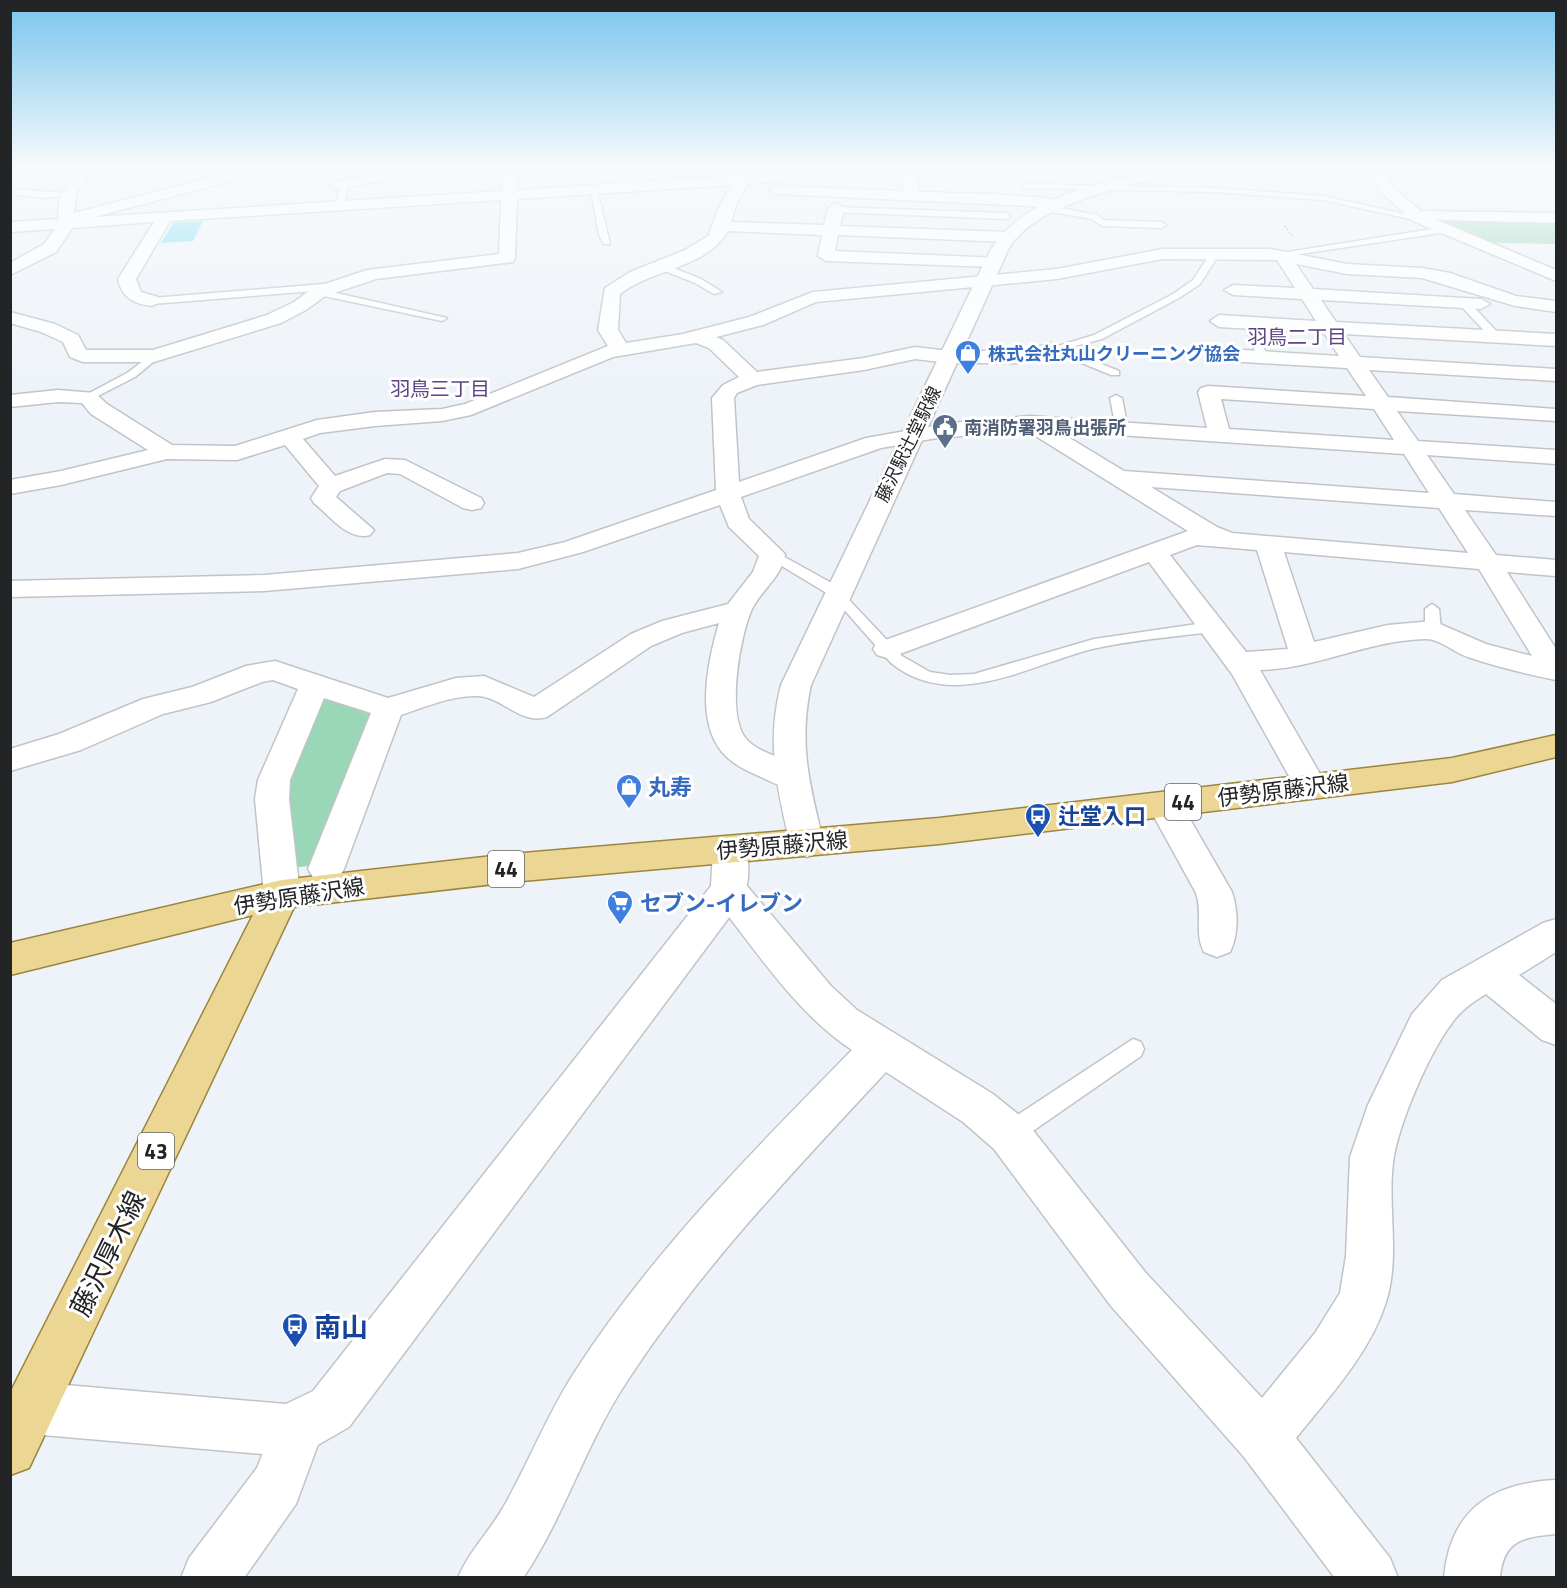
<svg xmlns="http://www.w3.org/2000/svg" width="1567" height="1588" font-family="'Titillium Web','Noto Sans JP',sans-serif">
<rect width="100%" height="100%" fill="#eef3f9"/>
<g fill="#99d7b6">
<polygon points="1436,219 1556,220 1556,244 1491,243 1434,221"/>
<polygon points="320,696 377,717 315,865 292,868 285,795"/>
</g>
<polygon fill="#72dbf5" points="203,221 193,241 161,243 173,223"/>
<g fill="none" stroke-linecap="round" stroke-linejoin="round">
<defs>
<g id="lane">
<polygon points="344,183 348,185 345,204 341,207 337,204 340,185"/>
<polygon points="1026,184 1216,188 1323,196 1423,218 1419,221 1323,200 1216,192 1023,188"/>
<polygon points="590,186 597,188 610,244 604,244 599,235"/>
<path d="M10 189C22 190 66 192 71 195L47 198 10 194Z"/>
<polygon points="1048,206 1098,215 1104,220 1162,222 1166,225 1162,228 1102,226 1092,219 1045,211"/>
<polygon points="836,207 1006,213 1010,216 1006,219 833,212"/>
<polygon points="1444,227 1448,230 1447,232 1287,256 1283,260 1276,254"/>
<polygon points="1212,251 1220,253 1200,284 1179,298 1102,339 1064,349 1119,371 1119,375 1111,375 1048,349 1094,335 1173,294 1193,280"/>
<polygon points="655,263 661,263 701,279 722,292 714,294 695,283 655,267"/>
<polygon points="335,283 340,286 338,288 323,290 447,318 442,321 319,295 315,291 152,304 147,301 152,298"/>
<polygon points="1460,301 1468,301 1499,334 1499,338 1491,338 1460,305"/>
<polygon points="1244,320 1253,322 1268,358 1267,360 1258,358 1243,322"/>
<polygon points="154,353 159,356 158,358 135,377 92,399 82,397 127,373"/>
<polygon points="1116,395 1122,398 1128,429 1122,433 1116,429 1110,398"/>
<path d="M772 550 835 585 902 656 930 672 950 675 974 674 1094 639 1211 622 1219 627 1211 632C1172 637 1131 640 1092 649 1027 666 952 712 891 663L833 597 767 557V551Z"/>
<polygon points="1432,604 1439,609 1441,630 1433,635 1425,630 1425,609"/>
<polygon points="1133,1039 1141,1042 1144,1049 1141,1056 1017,1142 1009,1145 1001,1142 997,1134 1001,1126"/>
</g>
<g id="street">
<path d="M83 167H99L77 190 74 213 252 167H275L273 170 94 217 502 191 503 167H517V190L729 176 732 167H746L744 175 805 167H832L830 170 771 182 747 184 736 205 731 222 824 225 828 208 836 203 844 208 840 226 1008 232 1016 237 1008 242 838 235 835 251 1000 258 1003 262 994 267 826 261 818 256 822 235 728 231C707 268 652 269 620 294L618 330 626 343 683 334 749 317 813 292 1057 269 1162 249H1271L1347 264 1422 268 1450 273 1516 296 1556 301V312L1515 306 1422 278 1347 274 1296 264 1313 289 1481 299 1490 304 1481 309 1321 300 1336 322 1556 334V346L1344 334 1360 357 1556 369V381L1369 370 1388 397 1556 409V421L1397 411 1418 441 1556 450V464L1427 455 1454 494 1556 502V516L1465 510 1496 555 1556 560V576L1507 572 1556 649V680C1527 674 1497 667 1468 657 1455 653 1440 639 1426 639 1368 640 1316 669 1260 670L1327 786 1323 794 1311 798 1299 794 1232 674 1149 562 897 655 887 658 877 655 873 649 877 643 1188 531 1026 430 931 439 881 448 741 497 749 519 785 554C782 577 762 589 752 609 740 635 727 711 744 736 759 758 796 756 808 778L803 786C787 791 776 784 761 777 747 771 732 764 722 752 695 719 708 661 719 623L682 633 651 646 547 717C520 725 503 697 478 696 452 695 425 707 401 715L344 869 338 879 326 883 314 879 308 869 371 713 324 698 290 780 289 799 300 894 295 904 282 908 269 904 264 894 255 799 258 780 298 689 273 680 262 682 211 702 163 714 81 750 10 771V749L59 734 143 699 192 687 246 666 275 661 388 698 456 678 484 676 534 697 631 634 662 621 728 604 753 572 759 556 729 527 720 505 583 552 518 569 264 591 10 597V581L264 575 518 553 565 542 716 490 712 398 723 385 739 377 709 348 696 343 613 357 471 415 442 421 375 426 320 433 303 439 335 476 385 459 405 460 481 498 484 503 481 508 472 510 463 508 400 474 387 473 340 491 336 497 374 530 370 535C348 541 330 516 314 503L311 498 319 486 285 445 237 460 167 459 61 485 10 494V480L61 471 148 450 91 414 82 403 58 402 10 407V395L58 390 95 393 107 404 172 445 235 446 317 420 375 412 442 409 465 404 608 346 598 330 605 288 630 272 685 250 708 236 720 205 732 185 517 199 515 258 513 262 376 279 325 296 306 310 281 323 154 362H83L70 357 63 342 41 332 10 323V312L55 324 78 335 86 350H153L267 315 294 302 313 288 367 270 499 254 501 200 170 221 136 279 141 292 158 297 161 301 152 306C134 304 122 298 118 279L154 222 72 228 56 252 10 275V263L44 244 55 229 10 232V222L59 219C55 197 67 180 83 167ZM1162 259 1277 260 1295 288 1233 285 1224 290 1233 295 1302 299 1316 321 1219 315 1210 321 1219 327 1324 333 1339 356 1227 349 1220 351 1217 355 1220 359 1227 361 1347 368 1366 396 1208 386 1201 388 1198 392 1207 428 1029 416 951 423 866 438 739 482 734 398 737 393 757 385 864 370 915 359 949 363H1020L1060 353 1063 349 1053 343 1020 351H949L915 347 864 358 757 372 723 340 716 337 763 325 816 302 1057 279ZM1221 399 1374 409 1394 440 1229 429ZM1058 431 1404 454 1429 493 1124 471ZM1151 487 1439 508 1468 553 1232 533 1217 527ZM1197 545 1257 550 1288 649 1246 652 1170 555ZM1284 552 1479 569 1532 656 1486 644 1433 621 1388 625 1314 642Z"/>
<polygon points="406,167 432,167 425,171 336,190 329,186 336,182"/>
<path d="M878 167C892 166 912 167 919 181L917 192C940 193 1056 193 1067 205L1059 210 1031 206 777 194 770 190 777 186 902 191 904 180Z"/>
<polygon points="1365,167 1379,167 1391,185 1425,215 1556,270 1556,281 1413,221 1380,191"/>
<path d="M1164 792 1176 795 1232 892C1238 910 1239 934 1230 952L1217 957 1204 952C1194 933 1203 913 1196 893L1147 804 1152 795Z"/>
<path d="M729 876 742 880 831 986 857 1010 993 1094 1024 1119 1145 1272 1262 1398 1315 1333 1340 1293 1346 1256 1350 1157 1368 1105 1412 1014 1442 980 1543 923 1556 919V952L1519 975 1556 1004V1045L1542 1040 1486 994C1473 1002 1461 1010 1452 1023 1429 1053 1401 1119 1394 1156 1386 1203 1401 1255 1386 1302 1370 1353 1329 1397 1296 1438L1390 1558 1398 1578H1335L1244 1457 1111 1306 994 1149 963 1122 886 1072C792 1173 697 1272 622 1389 584 1449 563 1519 523 1578H458C469 1551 490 1531 504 1506 529 1462 547 1415 574 1373 652 1252 752 1152 852 1050 796 1013 758 953 716 900L711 890 716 880Z"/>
<polygon points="298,1402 316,1410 324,1428 296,1504 244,1578 181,1578 189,1558 257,1468 280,1410"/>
</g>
<g id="secondary">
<path d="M1173 167H1196L1194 170C1142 183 1039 199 1009 248L811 685C798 744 810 787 824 844L819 853 807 857 795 853 790 844C777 787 766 743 781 685L989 253C1024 192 1111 182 1173 167Z"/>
<polygon points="1416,211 1556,213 1556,223 1410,219 1408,216"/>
<path d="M730 837 742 841C751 857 750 884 742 900L349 1427 316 1446 286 1456 31 1434 13 1426 10 1395 13 1390 31 1382 286 1404 313 1391 711 886 713 850 718 841Z"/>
<path d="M1556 1480V1534C1523 1537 1503 1540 1500 1578H1444C1450 1510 1491 1483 1556 1480Z"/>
</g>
<polygon id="primary" points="1556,735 1556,757 1452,782 939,844 511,882 294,907 29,1468 10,1475 10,1393 253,915 10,975 10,943 282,880 511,854 939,818 1452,758"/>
</defs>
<use href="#lane" stroke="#c0c4c9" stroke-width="3"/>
<use href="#street" stroke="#c0c4c9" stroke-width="3"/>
<use href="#secondary" stroke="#c0c4c9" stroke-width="3"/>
<use href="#primary" stroke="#9c863f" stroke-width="3"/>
<polyline stroke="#929599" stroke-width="1.5" stroke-dasharray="1.5 2" stroke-linecap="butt" points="1285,226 1293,237"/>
<use href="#lane" fill="#fff" fill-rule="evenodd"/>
<use href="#street" fill="#fff" fill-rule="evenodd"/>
<use href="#secondary" fill="#fff" fill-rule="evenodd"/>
<use href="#primary" fill="#ebd694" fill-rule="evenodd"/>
</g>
<linearGradient id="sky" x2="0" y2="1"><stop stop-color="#79c4ed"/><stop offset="0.43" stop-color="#f7fafc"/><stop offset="1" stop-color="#f7fafc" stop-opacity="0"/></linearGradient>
<rect width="1567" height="389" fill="url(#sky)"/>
<defs>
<symbol id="shop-pin" viewBox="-11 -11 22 30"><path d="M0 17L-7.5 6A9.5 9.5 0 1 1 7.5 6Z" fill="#3f7fe0" stroke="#fff"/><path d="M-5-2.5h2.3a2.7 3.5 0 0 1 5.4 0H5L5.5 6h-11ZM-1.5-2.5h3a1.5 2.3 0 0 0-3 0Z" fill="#fff"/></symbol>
<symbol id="civic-pin" viewBox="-11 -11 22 30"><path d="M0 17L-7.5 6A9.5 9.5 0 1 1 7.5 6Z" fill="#5c6f8a" stroke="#fff"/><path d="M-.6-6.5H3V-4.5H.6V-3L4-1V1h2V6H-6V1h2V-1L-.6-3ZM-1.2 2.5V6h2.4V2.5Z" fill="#fff"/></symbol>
<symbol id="bus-pin" viewBox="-11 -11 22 30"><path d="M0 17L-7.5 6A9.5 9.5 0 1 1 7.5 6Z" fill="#1a4fb4" stroke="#fff"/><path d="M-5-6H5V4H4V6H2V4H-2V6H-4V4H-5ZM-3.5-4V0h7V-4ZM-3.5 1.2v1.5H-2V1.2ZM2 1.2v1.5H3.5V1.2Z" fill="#fff"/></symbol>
<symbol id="supermarket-pin" viewBox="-11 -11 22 30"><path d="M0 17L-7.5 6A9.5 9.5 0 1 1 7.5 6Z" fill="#3f7fe0" stroke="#fff"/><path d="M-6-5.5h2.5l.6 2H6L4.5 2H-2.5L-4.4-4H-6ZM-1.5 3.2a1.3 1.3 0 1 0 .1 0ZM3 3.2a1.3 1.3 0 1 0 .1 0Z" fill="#fff"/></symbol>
</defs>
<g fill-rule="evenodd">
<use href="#shop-pin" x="953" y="338" width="30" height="40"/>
<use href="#civic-pin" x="930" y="412" width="30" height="40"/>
<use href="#shop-pin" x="614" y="772" width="30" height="40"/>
<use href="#bus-pin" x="1023" y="801" width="30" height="40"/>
<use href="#supermarket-pin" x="605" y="888" width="30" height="40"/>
<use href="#bus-pin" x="280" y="1311" width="30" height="40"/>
</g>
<g text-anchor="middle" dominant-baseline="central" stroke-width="6" stroke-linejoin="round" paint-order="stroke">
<g font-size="18" font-weight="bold" fill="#366cbe" stroke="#fff" text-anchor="start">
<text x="988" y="353">株式会社丸山クリーニング協会</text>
</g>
<g font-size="18" font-weight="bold" fill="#4e5e75" stroke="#fff" text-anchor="start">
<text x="964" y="427">南消防署羽鳥出張所</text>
</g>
<g font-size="18" fill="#222426" stroke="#fff">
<text transform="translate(908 444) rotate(-64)">藤沢駅辻堂駅線</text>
</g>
<g font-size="20" fill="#5c4582" stroke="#fff">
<text x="1297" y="336">羽鳥二丁目</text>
<text x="440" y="388">羽鳥三丁目</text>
</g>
<g fill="#fff" stroke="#646667" stroke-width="1.5">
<rect x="1165" y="784" width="36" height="36" rx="4.5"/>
<rect x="488" y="851" width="36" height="36" rx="4.5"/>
<rect x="138" y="1133" width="36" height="36" rx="4.5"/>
</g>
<g font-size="21" font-weight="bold" fill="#222426">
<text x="1183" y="802">44</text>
<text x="506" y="869">44</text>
<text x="156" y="1151">43</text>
</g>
<g font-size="22" font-weight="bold" fill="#366cbe" stroke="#fff" text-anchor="start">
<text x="648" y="787">丸寿</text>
<text x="640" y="903">セブン-イレブン</text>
</g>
<g font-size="22" fill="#222426" stroke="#fff">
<text transform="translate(1283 790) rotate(-7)">伊勢原藤沢線</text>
<text transform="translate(782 845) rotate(-5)">伊勢原藤沢線</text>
<text transform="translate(299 896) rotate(-9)">伊勢原藤沢線</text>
</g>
<g font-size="22" font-weight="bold" fill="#164399" stroke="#fff" text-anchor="start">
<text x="1058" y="816">辻堂入口</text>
</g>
<g font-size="27" fill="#222426" stroke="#fff">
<text transform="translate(107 1253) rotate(-64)">藤沢厚木線</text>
</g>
<g font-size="27" font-weight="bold" fill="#164399" stroke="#fff" text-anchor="start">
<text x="314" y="1326">南山</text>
</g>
</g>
<rect width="1567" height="1588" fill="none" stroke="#222426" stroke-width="24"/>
</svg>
